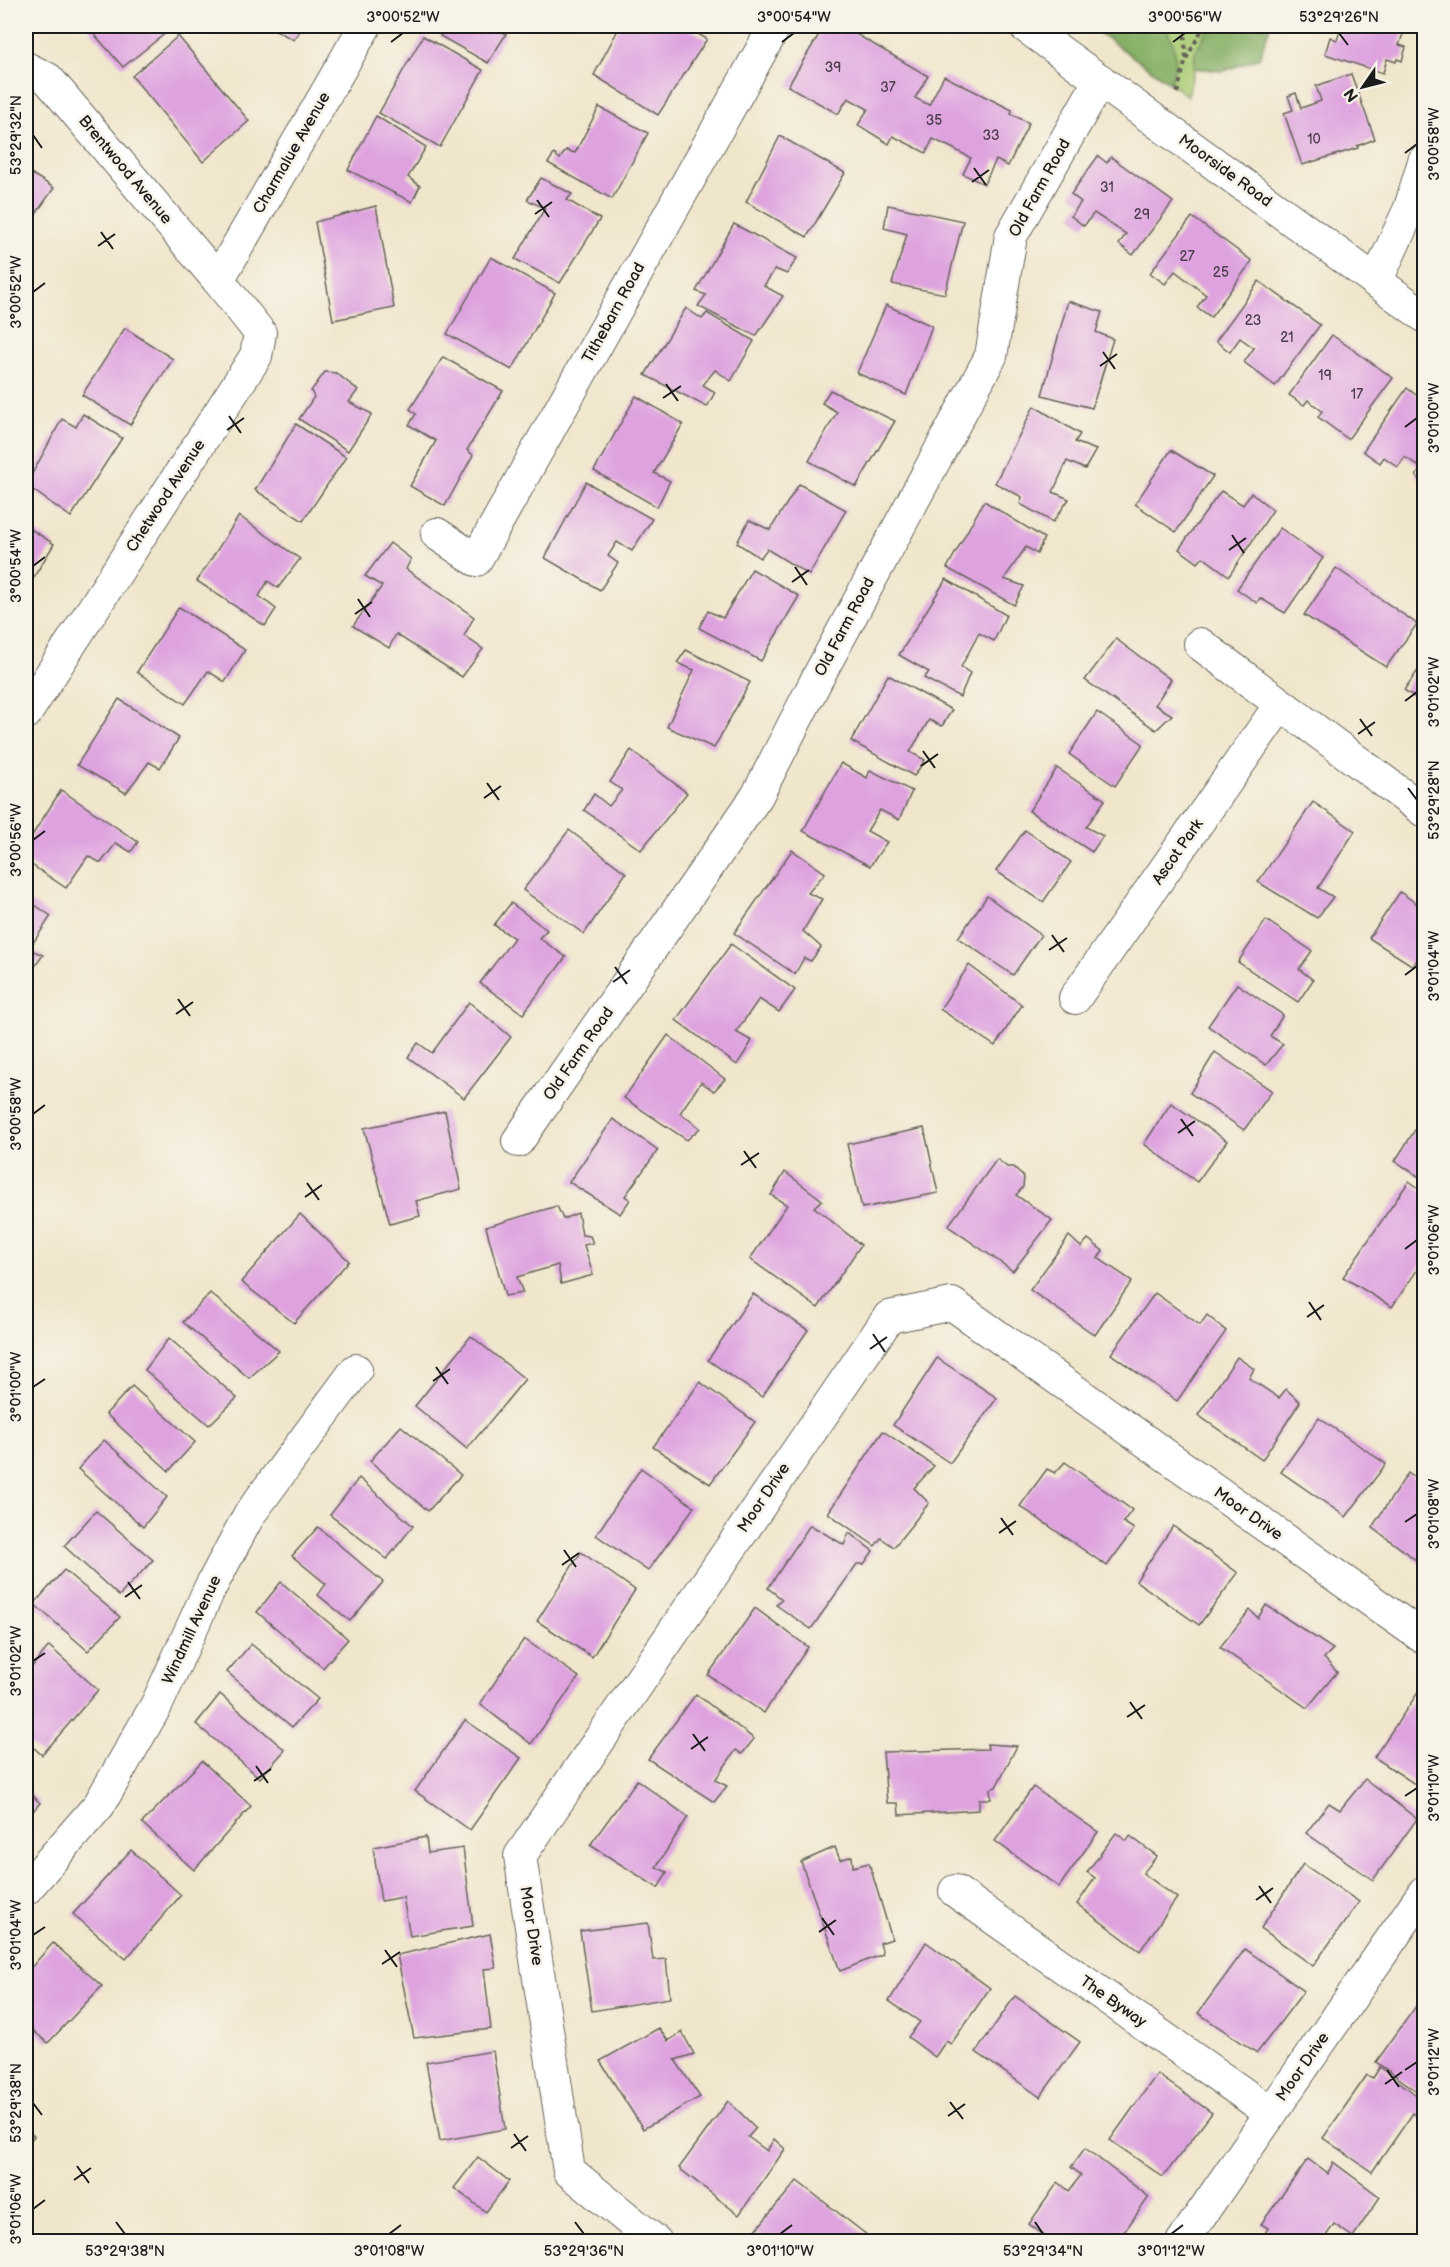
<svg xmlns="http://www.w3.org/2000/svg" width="1450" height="2267" font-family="'Balsamiq Sans',sans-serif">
<rect width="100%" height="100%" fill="#f7f3e8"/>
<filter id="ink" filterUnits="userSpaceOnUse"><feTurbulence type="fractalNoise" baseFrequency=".0167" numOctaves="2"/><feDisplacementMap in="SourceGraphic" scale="12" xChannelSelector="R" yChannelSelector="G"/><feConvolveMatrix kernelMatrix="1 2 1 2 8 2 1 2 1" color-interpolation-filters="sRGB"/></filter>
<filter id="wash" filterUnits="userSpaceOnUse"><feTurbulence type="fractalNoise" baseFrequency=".008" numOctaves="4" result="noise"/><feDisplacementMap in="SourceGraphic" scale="24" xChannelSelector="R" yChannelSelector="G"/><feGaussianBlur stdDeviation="1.35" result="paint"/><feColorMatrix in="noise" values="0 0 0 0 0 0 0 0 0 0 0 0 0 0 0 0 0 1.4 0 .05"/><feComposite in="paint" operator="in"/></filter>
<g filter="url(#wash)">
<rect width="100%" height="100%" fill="#f0e6cc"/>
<polygon fill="#aacc75" stroke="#637448" stroke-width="1.5" points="1090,26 1270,26 1259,58 1224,71 1194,68 1188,96"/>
<g fill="#87b066" stroke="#526641" stroke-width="1.5">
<path d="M1090 26H1165C1176 45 1179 62 1170 83Z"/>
<polygon points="1210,26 1270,26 1259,58 1224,71 1194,68 1195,52"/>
</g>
<g id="blocks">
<g fill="#dea3df">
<polygon points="87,26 170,26 172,28 123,67"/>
<polygon points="268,26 303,26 294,40"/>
<polygon points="446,26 491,26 506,34 488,63 440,36"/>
<polygon points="620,26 684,26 707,39 658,115 594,75"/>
<polygon points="824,26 830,26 841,32 844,27 928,76 915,98 929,105 944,76 1012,110 1011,114 1029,123 1008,166 996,160 984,184 963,174 971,158 952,148 933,139 926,153 893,136 889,144 858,125 868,109 848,98 838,114 788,86"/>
<polygon points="1342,26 1406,26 1399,45 1406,47 1402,61 1397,59 1396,62 1387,59 1383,73 1325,54 1330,37 1337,40"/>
<polygon points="178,36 249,121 203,162 132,76"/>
<polygon points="423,36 483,70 440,147 379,113"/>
<polygon points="1351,74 1375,139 1357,146 1358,148 1302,165 1284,113 1293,110 1288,96 1296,93 1301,108 1321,101 1316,86"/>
<polygon points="599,107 648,133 612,199 548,163 554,154 560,159 566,150 575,153"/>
<polygon points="376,116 426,147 408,177 420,186 412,202 348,170"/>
<polygon points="780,136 845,173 807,237 746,202"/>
<polygon points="1098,156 1107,163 1111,157 1173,202 1133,255 1119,244 1126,234 1094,213 1084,226 1071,216 1081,202 1071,194"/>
<polygon points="26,170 54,188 26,228"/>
<polygon points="541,178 572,194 567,200 600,219 560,283 515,259 545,208 527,200"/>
<polygon points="888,205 963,221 945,294 892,284 907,234 884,228"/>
<polygon points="376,206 394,308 333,320 315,222"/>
<polygon points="1192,217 1252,261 1211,317 1197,307 1206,295 1175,271 1165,284 1150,273"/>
<polygon points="734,224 797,258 787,274 775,269 764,286 783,296 756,336 698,306 706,295 696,291"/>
<polygon points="491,257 555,293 512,370 447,334"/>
<polygon points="1259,281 1320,325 1275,386 1244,362 1254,348 1240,338 1230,352 1216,341"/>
<polygon points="1068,301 1102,312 1096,332 1113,339 1092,408 1042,395"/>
<polygon points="886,305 932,326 906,395 857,373"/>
<polygon points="686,308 702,319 707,313 754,341 731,381 715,370 703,385 715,392 707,407 645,375"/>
<polygon points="125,328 173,359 130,425 82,395"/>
<polygon points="1332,335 1393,378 1348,439 1318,417 1322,411 1308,400 1304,405 1289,395"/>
<polygon points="443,357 503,391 467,450 473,455 445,506 410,486 436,441 409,425 416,414 410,409"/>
<polygon points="325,372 336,373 358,390 349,402 372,414 348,451 299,419 314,397 311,391"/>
<polygon points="1407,388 1424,401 1424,482 1416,476 1421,468 1405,457 1398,467 1384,457 1380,463 1363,451"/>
<polygon points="830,390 895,421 856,487 809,461 837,412 822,403"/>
<polygon points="636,396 683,424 654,473 670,481 657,507 594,471"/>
<polygon points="1034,406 1080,434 1075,442 1096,450 1085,469 1067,461 1053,492 1069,499 1053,522 1020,504 1022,497 995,483"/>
<polygon points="83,414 122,438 71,517 26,485 62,419 76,427"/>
<polygon points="296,424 346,457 303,521 255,490"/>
<polygon points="1171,450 1213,476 1176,532 1135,504"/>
<polygon points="586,482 652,519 632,551 617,542 608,556 618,563 600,590 545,558"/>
<polygon points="799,484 846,510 809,575 767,549 760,558 737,543 749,520 770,530"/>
<polygon points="1221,491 1243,505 1251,493 1273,510 1229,576 1203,557 1198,563 1179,549"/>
<polygon points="984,501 1044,538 1037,554 1026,547 1004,579 1024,586 1014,605 947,568"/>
<polygon points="239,516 300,559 278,588 268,581 259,596 276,609 265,626 197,581"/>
<polygon points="26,526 54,544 26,590"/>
<polygon points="1280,528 1323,558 1285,613 1260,598 1257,603 1237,589"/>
<polygon points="390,543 411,559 406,569 474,617 464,636 483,649 462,677 396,634 389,648 353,626 382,586 365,576"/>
<polygon points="1336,568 1417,624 1386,667 1304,615"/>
<polygon points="752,569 799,596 761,661 699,628 708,611 723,618"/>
<polygon points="946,579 1006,615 994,641 979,633 961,667 970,673 960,697 924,678 929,672 899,655"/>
<polygon points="179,607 245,650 225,682 208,671 185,704 137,672"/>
<polygon points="1116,639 1171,680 1155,705 1172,715 1156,730 1085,680"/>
<polygon points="686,650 750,682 714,748 667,727 694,670 677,663"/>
<polygon points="1424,662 1424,703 1404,690"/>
<polygon points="888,675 952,710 942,726 929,720 910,752 925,760 914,776 851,741"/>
<polygon points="119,699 179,738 160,768 149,762 126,793 77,765"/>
<polygon points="1097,712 1143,744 1115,786 1069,754"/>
<polygon points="631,750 687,793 641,850 584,810 594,794 609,806 622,790 610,782"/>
<polygon points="841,763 867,778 870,770 912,791 899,820 880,810 867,831 887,842 870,866 803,831"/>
<polygon points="1057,768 1105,800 1086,827 1103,836 1092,852 1029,811"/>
<polygon points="61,790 138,842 131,852 116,843 101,863 88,856 66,888 26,861 26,845"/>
<polygon points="1313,802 1355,831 1318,888 1333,897 1317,918 1258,882"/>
<polygon points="569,830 626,873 584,934 523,890"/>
<polygon points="1025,830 1071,862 1043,902 996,871"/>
<polygon points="792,850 825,873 808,893 822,899 803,931 821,947 811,961 804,958 795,974 734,933"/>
<polygon points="1400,892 1424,909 1424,949 1413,966 1369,938"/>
<polygon points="987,896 1041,935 1013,975 958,938"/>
<polygon points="26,899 51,916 29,949 43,955 26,979"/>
<polygon points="511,903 547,930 539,938 566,957 523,1014 480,983 514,938 494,925"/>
<polygon points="1266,920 1312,951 1299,969 1313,980 1298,1002 1238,962"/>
<polygon points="731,944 795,990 779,1012 759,999 736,1032 752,1041 737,1065 676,1020"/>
<polygon points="969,965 1022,1005 995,1046 940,1009"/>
<polygon points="1237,984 1283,1015 1270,1036 1283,1044 1266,1065 1208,1026"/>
<polygon points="469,1002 511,1037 464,1098 408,1057 418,1043 432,1053"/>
<polygon points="668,1035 725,1079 714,1091 701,1082 680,1113 700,1128 687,1140 624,1098"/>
<polygon points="1215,1052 1272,1091 1244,1130 1190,1093"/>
<polygon points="1171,1103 1227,1141 1197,1182 1144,1144"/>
<polygon points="445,1111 461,1189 416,1201 420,1216 390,1224 364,1128"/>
<polygon points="1424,1116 1424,1180 1395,1161"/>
<polygon points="613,1119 658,1150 625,1196 630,1200 620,1214 569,1182"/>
<polygon points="924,1128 938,1193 862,1208 847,1144"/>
<polygon points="997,1159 1007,1167 1014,1167 1024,1177 1023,1187 1016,1195 1052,1220 1013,1271 948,1226"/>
<polygon points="785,1172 822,1200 814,1207 861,1245 818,1308 750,1259 787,1205 771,1195"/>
<polygon points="1409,1181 1424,1192 1424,1260 1392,1307 1343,1277"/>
<polygon points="557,1206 563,1219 578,1213 582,1235 590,1236 593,1243 584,1245 593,1275 561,1284 558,1265 517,1277 523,1293 505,1296 486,1227"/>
<polygon points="300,1214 349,1261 294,1323 241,1282"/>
<polygon points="1069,1236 1081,1247 1088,1239 1103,1251 1098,1258 1132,1281 1095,1335 1030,1290"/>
<polygon points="210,1293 279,1351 249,1378 183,1322"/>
<polygon points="1155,1293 1200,1325 1207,1315 1226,1331 1177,1401 1111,1354"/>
<polygon points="753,1294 808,1330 762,1397 708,1360"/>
<polygon points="471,1336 525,1379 467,1449 415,1406"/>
<polygon points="169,1338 237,1398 209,1425 145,1370"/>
<polygon points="1237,1357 1254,1369 1249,1378 1279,1398 1286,1389 1300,1402 1262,1460 1198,1415"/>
<polygon points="937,1358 997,1398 950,1463 893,1425"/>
<polygon points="700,1382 755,1422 710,1484 653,1447"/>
<polygon points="132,1386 195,1442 169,1471 106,1414"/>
<polygon points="1319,1418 1386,1464 1346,1517 1281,1472"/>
<polygon points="401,1426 461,1475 428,1511 370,1461"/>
<polygon points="883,1431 934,1466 914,1488 929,1503 894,1547 881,1538 875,1546 828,1513"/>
<polygon points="104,1440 167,1497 143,1527 78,1469"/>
<polygon points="1065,1462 1132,1510 1123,1522 1134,1529 1107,1566 1020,1506 1047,1469 1055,1473"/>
<polygon points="641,1468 694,1507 648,1571 596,1535"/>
<polygon points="1408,1473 1424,1485 1424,1566 1372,1527"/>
<polygon points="359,1478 413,1526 387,1559 330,1515"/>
<polygon points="96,1511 153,1560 119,1596 64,1546"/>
<polygon points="810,1525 844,1545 849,1533 873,1551 864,1564 857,1564 811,1629 776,1605 782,1599 768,1588"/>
<polygon points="1173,1526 1238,1573 1199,1625 1136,1581"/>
<polygon points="318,1527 383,1582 350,1621 318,1595 326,1584 292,1556"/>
<polygon points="581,1552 635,1590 592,1657 537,1621"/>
<polygon points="64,1570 120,1617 88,1651 34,1604"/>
<polygon points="281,1582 348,1639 323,1668 257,1612"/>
<polygon points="1266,1605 1333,1649 1324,1658 1337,1672 1307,1708 1220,1647 1250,1610 1258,1618"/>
<polygon points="755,1608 808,1647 764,1713 708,1675"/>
<polygon points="524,1639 579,1677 531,1744 480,1704"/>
<polygon points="251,1644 318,1699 292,1727 227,1672"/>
<polygon points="49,1646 98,1690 42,1755 26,1741 26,1674"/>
<polygon points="1419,1691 1424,1695 1424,1790 1374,1757"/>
<polygon points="220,1694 285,1750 260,1778 196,1724"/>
<polygon points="696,1694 754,1739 742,1754 736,1750 715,1780 727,1786 714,1802 648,1759"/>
<polygon points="465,1720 521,1758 470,1830 415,1791"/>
<polygon points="987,1744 1017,1746 996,1787 990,1789 991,1799 979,1799 979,1810 899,1815 898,1803 887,1803 883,1752 988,1749"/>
<polygon points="202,1761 251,1806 194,1870 142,1823"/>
<polygon points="1365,1779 1417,1819 1373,1880 1306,1833 1329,1803 1340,1810"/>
<polygon points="637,1780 688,1817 656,1867 667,1872 658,1888 590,1845"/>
<polygon points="1033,1787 1098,1832 1059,1887 995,1841"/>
<polygon points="26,1789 40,1803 26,1819"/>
<polygon points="1116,1833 1127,1841 1130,1836 1157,1856 1143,1873 1177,1898 1140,1951 1077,1904 1095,1878 1087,1872"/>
<polygon points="426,1837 428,1853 463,1848 473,1926 410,1936 403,1897 381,1901 373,1847"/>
<polygon points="835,1847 840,1860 852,1856 853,1867 869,1863 892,1939 880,1943 883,1954 840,1971 801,1862"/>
<polygon points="131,1850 181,1895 126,1959 73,1914"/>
<polygon points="1303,1864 1359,1902 1313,1966 1261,1928"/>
<polygon points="648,1923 653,1960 666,1959 670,1998 592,2011 580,1931"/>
<polygon points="490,1934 496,1968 484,1969 491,2029 414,2038 397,1955"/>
<polygon points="926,1942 990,1988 951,2044 946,2041 935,2057 908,2037 920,2022 889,2001"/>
<polygon points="53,1943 102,1986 48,2043 26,2025 26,1973"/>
<polygon points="1245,1949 1304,1991 1257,2053 1198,2013"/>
<polygon points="1424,1995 1424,2096 1376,2062"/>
<polygon points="1015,1996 1080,2042 1040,2097 976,2052"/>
<polygon points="659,2028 668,2041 682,2032 694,2054 675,2060 700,2097 643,2129 600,2061"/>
<polygon points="493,2051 505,2129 440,2141 426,2062"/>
<polygon points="1380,2067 1424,2101 1424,2121 1413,2113 1372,2172 1323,2138 1367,2075 1373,2078"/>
<polygon points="1157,2074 1212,2113 1163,2177 1110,2140"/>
<polygon points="728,2101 756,2128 748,2137 767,2151 774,2139 785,2149 739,2215 679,2168"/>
<polygon points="26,2129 34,2136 26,2146"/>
<polygon points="1085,2148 1149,2197 1117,2242 1053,2242 1029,2224 1058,2182 1069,2191 1081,2175 1071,2167"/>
<polygon points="478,2157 509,2181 486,2212 454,2188"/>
<polygon points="1308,2159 1328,2174 1333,2162 1380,2197 1353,2237 1334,2224 1322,2242 1269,2242 1263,2237 1268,2228 1261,2224"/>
<polygon points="797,2181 876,2242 769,2242 755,2231"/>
</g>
</g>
</g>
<g filter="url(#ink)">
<use href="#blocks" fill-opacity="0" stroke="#66635a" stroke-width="1.5"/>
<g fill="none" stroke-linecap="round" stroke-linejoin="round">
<defs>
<g id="minor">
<polyline points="1025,26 1424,316"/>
<polyline points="26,68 48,79 218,280 260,333 256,356 26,713"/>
<polyline points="218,280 365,26"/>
<polyline points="1376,282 1410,208 1424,161"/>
<polyline points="437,534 476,560 775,26"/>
<polyline points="1200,644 1424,811"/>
<polyline points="1075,998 1280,705"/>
<polyline points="518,1141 757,796 818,677 991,356 1011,236 1100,80"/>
<polyline points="26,1889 99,1805 157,1704 209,1590 249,1515 356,1370"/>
<polyline points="955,1891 1271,2113"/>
<polyline points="656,2242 569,2171 520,1856 889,1317 952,1304 1424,1638"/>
<polyline points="1182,2242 1424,1892"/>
</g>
</defs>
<use href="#minor" stroke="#66635a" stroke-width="34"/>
<g stroke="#66635a" stroke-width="4" stroke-dasharray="4.5 4.5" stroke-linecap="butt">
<polyline points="1186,59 1204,26"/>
<polyline points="1177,93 1186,59 1184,26"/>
</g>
<use href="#minor" stroke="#fff" stroke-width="32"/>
</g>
</g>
<path fill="none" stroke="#1c1c1c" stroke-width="2" d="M1339 33 1348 45M391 42 403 33M782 42 794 33M1173 42 1185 33M33 135 42 148M1405 153 1417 144M974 168 986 185M972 182 989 170M537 200 549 217M535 214 552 202M101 232 113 249M98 246 115 234M33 292 45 283M1103 352 1115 369M1100 366 1117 354M666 384 678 401M663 398 681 386M229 416 241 433M1405 427 1417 418M227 430 244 418M1232 535 1244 553M1229 550 1246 538M33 566 45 557M795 567 807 585M792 582 809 570M358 599 370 617M355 614 372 602M1405 701 1417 692M1360 719 1372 736M1358 734 1375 722M923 751 935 768M921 766 938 754M487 783 499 800M1408 788 1417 800M484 798 501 786M33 840 45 831M1052 935 1064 952M1049 950 1067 938M615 967 627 984M1405 975 1417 966M613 982 630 970M178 999 190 1016M176 1014 193 1002M33 1114 45 1105M1181 1119 1193 1136M1178 1133 1195 1121M744 1151 756 1168M741 1165 759 1153M307 1183 319 1200M305 1197 322 1185M1405 1249 1417 1240M1309 1302 1321 1320M1307 1317 1324 1305M873 1334 885 1352M870 1349 887 1337M436 1367 448 1384M433 1381 450 1369M33 1387 45 1379M1001 1518 1013 1535M1405 1522 1417 1514M999 1533 1016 1521M564 1550 576 1567M562 1565 579 1553M128 1582 140 1599M125 1597 142 1585M33 1661 45 1653M1130 1702 1142 1719M1127 1717 1145 1705M693 1734 705 1751M691 1749 708 1737M256 1766 268 1783M254 1781 271 1769M1405 1796 1417 1788M1259 1886 1271 1903M1256 1900 1273 1888M822 1918 834 1935M819 1932 836 1920M33 1935 45 1927M385 1950 397 1967M382 1964 400 1952M1387 2070 1399 2087M1405 2070 1417 2062M1385 2084 1402 2072M950 2102 963 2119M33 2103 42 2115M948 2116 965 2104M514 2134 526 2151M511 2148 528 2136M77 2166 89 2183M74 2180 91 2168M33 2209 45 2200M116 2222 125 2234M575 2222 584 2234M1035 2222 1043 2234M389 2234 401 2225M780 2234 792 2225M1171 2234 1183 2225"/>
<g text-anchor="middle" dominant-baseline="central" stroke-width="5" stroke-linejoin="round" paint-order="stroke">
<g font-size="14" fill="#4c3e4d">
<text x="833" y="67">39</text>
<text x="888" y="87">37</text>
<text x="934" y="120">35</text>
<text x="991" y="135">33</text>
<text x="1314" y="139">10</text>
<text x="1107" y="187">31</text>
<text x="1142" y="214">29</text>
<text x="1187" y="256">27</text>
<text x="1221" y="272">25</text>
<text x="1253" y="320">23</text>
<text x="1287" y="337">21</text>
<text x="1325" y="375">19</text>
<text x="1357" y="394">17</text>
</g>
<g font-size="16" fill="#1c1c1c" stroke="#f7f3e8">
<text transform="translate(292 153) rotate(-60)">Charmalue Avenue</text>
<text transform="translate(125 170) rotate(50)">Brentwood Avenue</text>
<text transform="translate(1225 171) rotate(36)">Moorside Road</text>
<text transform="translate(1040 188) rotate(-61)">Old Farm Road</text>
<text transform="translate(614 313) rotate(-61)">Tithebarn Road</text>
<text transform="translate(166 496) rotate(-57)">Chetwood Avenue</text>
<text transform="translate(845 627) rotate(-62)">Old Farm Road</text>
<text transform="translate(1178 852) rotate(-55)">Ascot Park</text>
<text transform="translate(579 1054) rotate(-55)">Old Farm Road</text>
<text transform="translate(764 1498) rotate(-56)">Moor Drive</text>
<text transform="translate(1248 1514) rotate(35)">Moor Drive</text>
<text transform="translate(192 1630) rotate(-65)">Windmill Avenue</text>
<text transform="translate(531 1926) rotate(81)">Moor Drive</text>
<text transform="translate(1113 2002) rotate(35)">The Byway</text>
<text transform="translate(1303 2067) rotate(-55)">Moor Drive</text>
</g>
</g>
<rect width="1450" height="2267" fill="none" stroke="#f7f3e8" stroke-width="66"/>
<g transform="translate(1363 87) rotate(235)" stroke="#f7f3e8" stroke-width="4.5" paint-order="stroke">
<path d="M0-4.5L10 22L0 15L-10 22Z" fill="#1c1c1c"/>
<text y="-9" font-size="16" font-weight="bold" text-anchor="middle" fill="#1c1c1c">N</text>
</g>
<rect x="33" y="33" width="1384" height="2201" fill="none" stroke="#1c1c1c" stroke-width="2"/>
<g font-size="15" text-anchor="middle" fill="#1c1c1c">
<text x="403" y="22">3°00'52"W</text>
<text x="794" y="22">3°00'54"W</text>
<text x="1185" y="22">3°00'56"W</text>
<text x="1339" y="22">53°29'26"N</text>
<text transform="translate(16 135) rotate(-90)" y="5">53°29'32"N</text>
<text transform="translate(1434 144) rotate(-90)" y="5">3°00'58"W</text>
<text transform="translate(16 292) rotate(-90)" y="5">3°00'52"W</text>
<text transform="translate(1434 418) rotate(-90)" y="5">3°01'00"W</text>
<text transform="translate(16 566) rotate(-90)" y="5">3°00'54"W</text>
<text transform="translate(1434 692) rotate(-90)" y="5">3°01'02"W</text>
<text transform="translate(1434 800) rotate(-90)" y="5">53°29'28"N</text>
<text transform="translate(16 840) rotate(-90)" y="5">3°00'56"W</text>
<text transform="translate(1434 966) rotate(-90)" y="5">3°01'04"W</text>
<text transform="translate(16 1114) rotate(-90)" y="5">3°00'58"W</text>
<text transform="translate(1434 1240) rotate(-90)" y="5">3°01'06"W</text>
<text transform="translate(16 1387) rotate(-90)" y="5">3°01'00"W</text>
<text transform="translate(1434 1514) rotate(-90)" y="5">3°01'08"W</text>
<text transform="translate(16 1661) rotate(-90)" y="5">3°01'02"W</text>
<text transform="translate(1434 1788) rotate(-90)" y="5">3°01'10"W</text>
<text transform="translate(16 1935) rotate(-90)" y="5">3°01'04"W</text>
<text transform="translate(1434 2062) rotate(-90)" y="5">3°01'12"W</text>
<text transform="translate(16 2103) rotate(-90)" y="5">53°29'38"N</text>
<text transform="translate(16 2209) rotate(-90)" y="5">3°01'06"W</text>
<text x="125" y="2256">53°29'38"N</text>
<text x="389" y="2256">3°01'08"W</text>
<text x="584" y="2256">53°29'36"N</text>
<text x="780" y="2256">3°01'10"W</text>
<text x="1043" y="2256">53°29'34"N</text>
<text x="1171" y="2256">3°01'12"W</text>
</g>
</svg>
